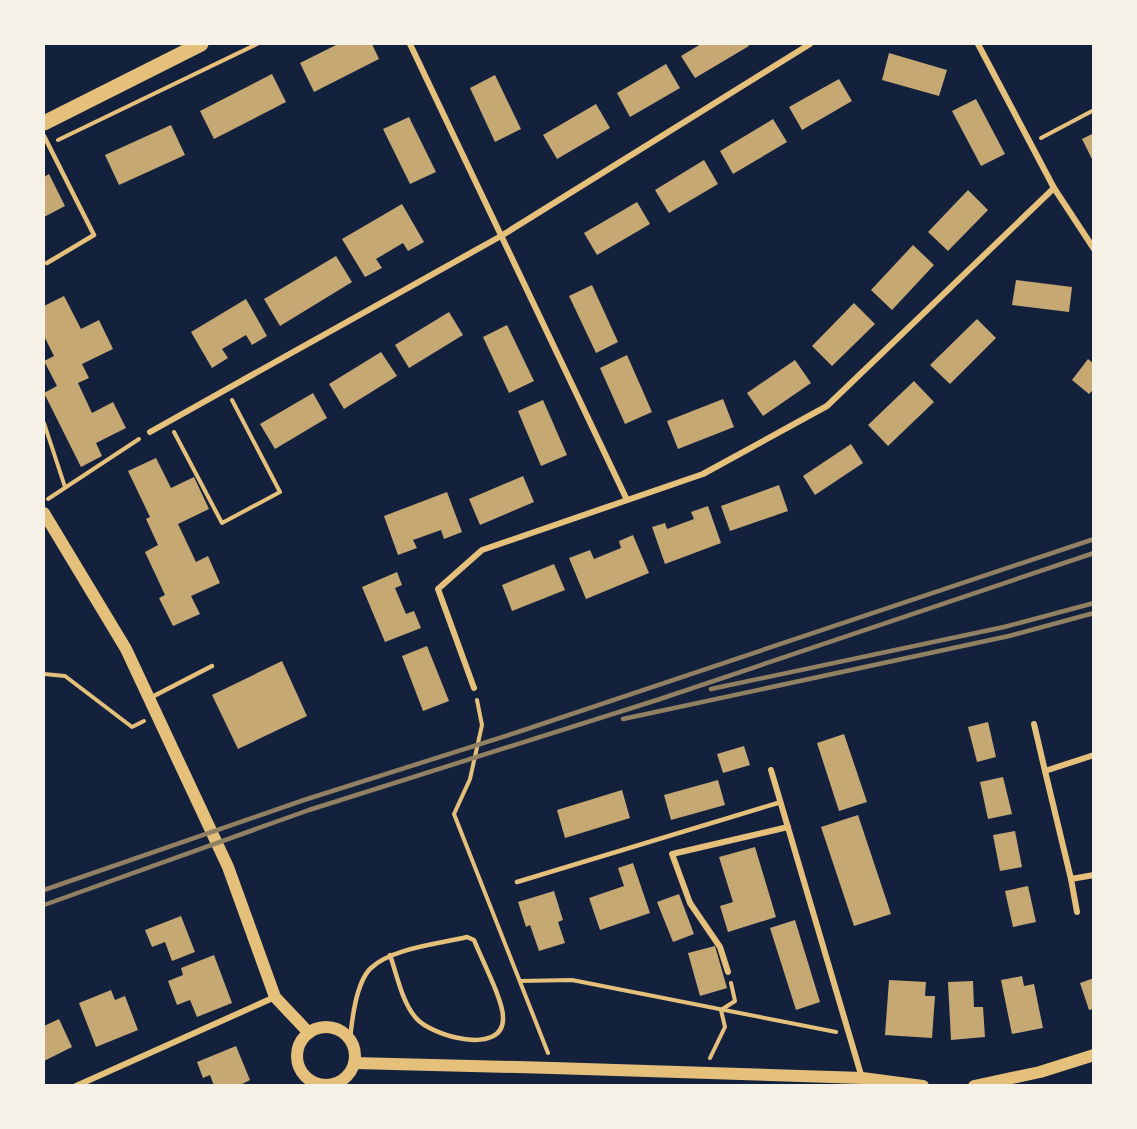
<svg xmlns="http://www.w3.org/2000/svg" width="1137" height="1129" font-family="'Golos Text',sans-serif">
<rect width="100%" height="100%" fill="#14213d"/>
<g fill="#c6a872">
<polygon points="338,44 372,44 379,59 314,92 300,63"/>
<polygon points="701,44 748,44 749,46 695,78 681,56"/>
<polygon points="889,53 947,70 939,96 882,80"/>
<polygon points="666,64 680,88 630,117 617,93"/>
<polygon points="272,74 286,102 214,139 200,111"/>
<polygon points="495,75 521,129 495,142 470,88"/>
<polygon points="839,79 852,101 802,130 789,107"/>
<polygon points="976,99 1005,154 981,166 952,111"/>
<polygon points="596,104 610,128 557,159 543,135"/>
<polygon points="409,117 436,172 410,184 383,129"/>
<polygon points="773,119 787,142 733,174 720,151"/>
<polygon points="171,125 185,155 119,185 105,155"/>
<polygon points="1094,133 1094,163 1082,139"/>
<polygon points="704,160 718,184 669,213 655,190"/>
<polygon points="49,174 65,206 44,217 44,177"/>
<polygon points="968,190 988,210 948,251 928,232"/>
<polygon points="637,202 650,224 597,255 584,233"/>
<polygon points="402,204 424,242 408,251 403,243 376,259 382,268 365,277 342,239"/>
<polygon points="913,245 934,265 892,310 871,290"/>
<polygon points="336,256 352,282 280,326 264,299"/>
<polygon points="1016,280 1072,287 1069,312 1012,305"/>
<polygon points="592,285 618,342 596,353 569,296"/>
<polygon points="64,296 81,329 99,320 113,349 82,364 89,378 78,383 92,413 113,402 126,428 96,443 102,456 81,467 44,393 57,386 44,361 54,356 44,336 44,306"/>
<polygon points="246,299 267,336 252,345 246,335 222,349 228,358 212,368 191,332"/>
<polygon points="854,303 875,324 832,366 812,346"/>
<polygon points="449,312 463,335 409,368 395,345"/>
<polygon points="977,319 996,338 950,384 930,365"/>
<polygon points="507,325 534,381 509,393 483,337"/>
<polygon points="381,352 397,376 344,409 329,384"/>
<polygon points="627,355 652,412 625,424 600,368"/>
<polygon points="1088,359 1094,364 1094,389 1089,394 1072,380"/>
<polygon points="795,360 811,383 763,416 747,393"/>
<polygon points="914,381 934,402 888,446 868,425"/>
<polygon points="313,393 327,418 275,449 260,424"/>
<polygon points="723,399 734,427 678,449 667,421"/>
<polygon points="543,400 567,455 541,466 518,411"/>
<polygon points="851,444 863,463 815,495 803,476"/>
<polygon points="156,458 171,488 194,477 209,509 178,524 196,562 208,556 220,583 191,596 200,614 173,626 159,598 165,595 145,552 158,545 146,519 150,517 128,471"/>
<polygon points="523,476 534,502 480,525 469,499"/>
<polygon points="779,485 788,511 730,531 721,506"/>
<polygon points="447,492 462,532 444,539 441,530 413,540 417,548 398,555 384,516"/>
<polygon points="708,506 721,543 665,564 652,527 665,523 667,529 694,519 691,512"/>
<polygon points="633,535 649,573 586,599 569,558 590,550 594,559 621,548 619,541"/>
<polygon points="554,564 565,590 512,611 502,585"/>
<polygon points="397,572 402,585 395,588 406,614 414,611 421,628 385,642 362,587"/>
<polygon points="427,646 449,701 423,711 402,656"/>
<polygon points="282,661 307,716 238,749 212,695"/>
<polygon points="988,722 996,757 977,762 968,727"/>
<polygon points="844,734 867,802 839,811 817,743"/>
<polygon points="744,746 750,765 723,773 717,754"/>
<polygon points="1003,777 1012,814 988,819 980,782"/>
<polygon points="718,780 725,805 671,820 664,795"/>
<polygon points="622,790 630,818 565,838 557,810"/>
<polygon points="858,815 891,914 854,926 821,827"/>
<polygon points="1015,831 1022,867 1000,871 993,835"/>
<polygon points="755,847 776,917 728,932 720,906 733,902 719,857"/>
<polygon points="633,863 650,913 600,930 589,898 624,886 618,868"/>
<polygon points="1028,886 1036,922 1013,927 1005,891"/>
<polygon points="554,891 563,920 558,922 565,943 539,951 530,925 526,927 518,902"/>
<polygon points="679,894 694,934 673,942 657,902"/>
<polygon points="181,916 195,952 172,961 165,942 152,947 145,930"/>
<polygon points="795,920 820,1002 796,1010 770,928"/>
<polygon points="715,946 727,988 700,996 688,953"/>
<polygon points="214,955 232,1003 197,1017 190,1000 177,1005 168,981 183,975 181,968"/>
<polygon points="1022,976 1024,986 1034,984 1043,1028 1012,1034 1001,980"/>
<polygon points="1094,978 1094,1009 1089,1010 1080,983"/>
<polygon points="889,980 926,982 925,996 935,996 932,1038 885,1035"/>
<polygon points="973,981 974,1007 983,1007 985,1037 951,1040 948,982"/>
<polygon points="111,990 115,1000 125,996 138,1030 96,1047 79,1003"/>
<polygon points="59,1019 72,1047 44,1061 44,1026"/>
<polygon points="236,1046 250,1080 238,1086 214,1086 210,1075 203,1078 197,1062"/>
</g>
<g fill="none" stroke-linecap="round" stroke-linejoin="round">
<g stroke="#e5c07b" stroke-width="4">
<polyline points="1041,138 1094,110"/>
<polyline points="58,140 257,44"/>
<polyline points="44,423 65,487"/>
<polyline points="174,432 222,523 280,492 232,400"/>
<polyline points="48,499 139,439"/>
<polyline points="44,674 65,676 132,727 144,721"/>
<polyline points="477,700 482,725 470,779 454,814 548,1053"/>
<polyline points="520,981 572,980 836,1032"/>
<polyline points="710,1058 725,1027 721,1010 735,1001 731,983"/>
</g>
<g stroke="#e5c07b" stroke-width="4.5">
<polyline points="44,136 94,235 47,263"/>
<polyline points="150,698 212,666"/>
<polyline points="517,882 781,802"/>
<path d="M350 1039C352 1020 356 982 371 968 392 948 439 944 467 937L474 940C481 958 503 1000 503 1017 505 1057 431 1036 416 1018 402 1002 397 975 390 955"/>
</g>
<g stroke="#e5c07b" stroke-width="6">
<polyline points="410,44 627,500"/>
<polyline points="978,44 1054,188 1094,249"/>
<polyline points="150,432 501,236 810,44"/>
<polyline points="474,688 438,589 482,550 703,474 827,406 1054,188"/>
<polyline points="1034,724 1045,771"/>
<polyline points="1094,755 1045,771 1071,879 1094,875"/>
<polyline points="771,770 862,1078"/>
<polyline points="1071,879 1077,912"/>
<polyline points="728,972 720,947 690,903 672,854 788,827"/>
<polyline points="76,1086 275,997"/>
</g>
<polyline stroke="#e5c07b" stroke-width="10" points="311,1086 313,1082"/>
<g stroke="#e5c07b" stroke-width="12">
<polyline points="44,513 126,649 228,867 275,997 309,1033"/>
<circle cx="326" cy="1056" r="29"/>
<polyline points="354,1063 553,1068 862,1078 923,1086"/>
<polyline points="974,1086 1040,1072 1094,1055"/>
</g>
<polyline stroke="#e5c07b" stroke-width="15" points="44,123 201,44"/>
<g stroke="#918062" stroke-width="4.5">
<polyline points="711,689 1004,627 1094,603"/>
<polyline points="623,719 1009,636 1094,613"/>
<polyline points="44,890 304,800 518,732 1094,539"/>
<polyline points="44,905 309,810 657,700 1094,553"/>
</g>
</g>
<rect width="1137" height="1129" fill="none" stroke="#f6f1e7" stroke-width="90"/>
</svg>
